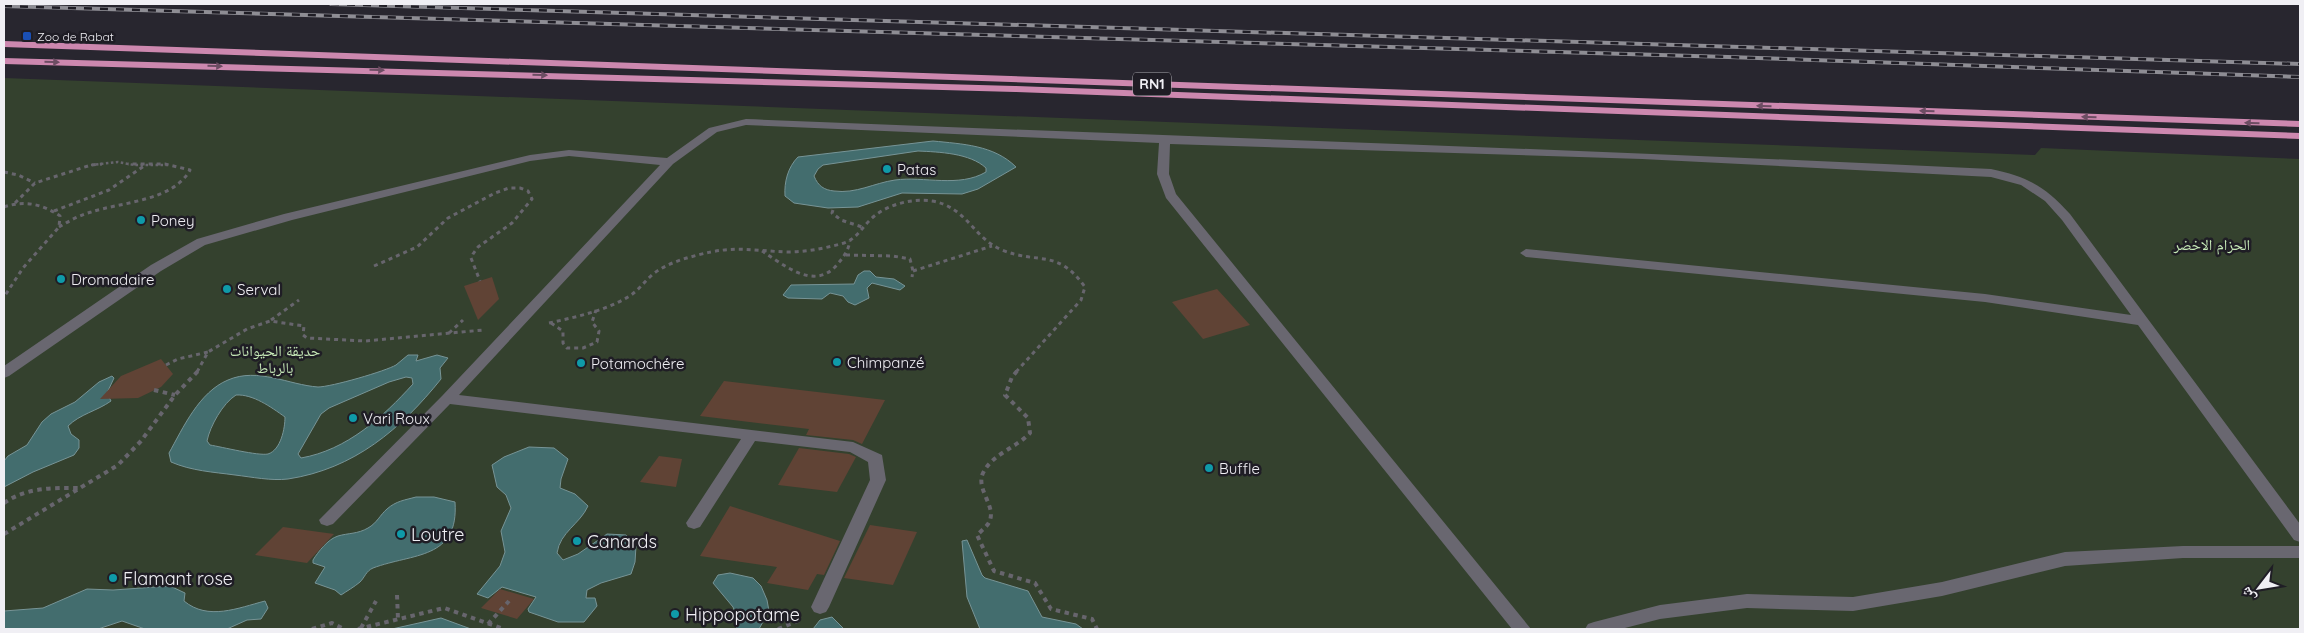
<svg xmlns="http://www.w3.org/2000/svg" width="2304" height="633" font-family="Quicksand,'Noto Naskh Arabic',sans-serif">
<rect width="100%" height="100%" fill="#28262f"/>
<polygon fill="#34412e" points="4,78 2035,155 2041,148 2300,159 2300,629 4,629"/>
<g fill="#436d6e" stroke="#779496" fill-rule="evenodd">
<path d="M933 141C962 144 994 145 1016 167L978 189 962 194 902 193 858 207 828 208 794 203 785 196C784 182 788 167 798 157ZM918 151C939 152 970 153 986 168V172C959 188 924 176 895 180 874 183 856 194 834 191 824 190 818 186 814 176L818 169 823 165Z"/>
<polygon points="864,271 870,271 876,277 894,279 905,286 900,290 872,283 867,288 869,298 855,305 848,302 843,296 830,293 822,299 788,298 783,295 791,285 854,284 858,275"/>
<path d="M408 355H418L416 361 437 355 448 358 440 368 441 379C401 429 354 469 288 479 271 481 252 477 235 475 213 472 192 471 171 462L169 453C183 428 199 392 228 380 258 367 289 385 318 387 331 387 386 371 396 365 400 362 404 358 408 355ZM406 377 412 378 413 384C383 417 347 450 301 458L298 454 321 414 329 408 389 382ZM236 395C253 394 271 407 285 417 285 428 281 450 268 454 258 456 222 447 210 445L207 441C210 426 223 403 236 395Z"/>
<path d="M112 376 114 378 107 393 111 401C97 411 80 414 68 426L71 434 79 440V448L74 455 33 472 4 487V461L8 456 27 445 42 422 51 414 75 402 99 382Z"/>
<path d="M529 447 554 448 568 459 561 479 560 488 575 494 588 506C580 524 560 532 557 553L563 560 578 554 607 534 626 535 636 546 635 562 631 574 601 583 587 590 586 598H595L597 606 584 622H558L529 612 528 609 536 597 502 587 488 598 477 594 500 566 505 552 501 531 511 508 506 495 497 487 492 465 504 457Z"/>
<path d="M416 497H434L455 502C459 560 413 553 373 568 366 571 365 577 360 582 354 587 347 591 341 595L335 590 315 583 325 567 313 563V560C318 552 328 539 338 536 348 533 358 534 368 528 377 523 380 515 387 509 396 501 405 500 416 497Z"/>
<polygon points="967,540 982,575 985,578 1028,591 1042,617 1076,624 1083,629 980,629 967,597 962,541"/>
<polygon points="730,573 753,578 761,586 767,600 769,611 759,629 736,629 739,622 733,607 713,583 718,575"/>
<path d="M170 586 185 593 184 601C208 621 238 608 265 601L268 608 261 619 247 620 227 629H145L122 621 98 629H4V611L43 608 87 589 113 590Z"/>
<polygon points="832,617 844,629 813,629 820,620"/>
<polygon points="441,618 471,629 392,629"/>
</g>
<g fill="#604335">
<polygon points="492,277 499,299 478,320 464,286"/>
<polygon points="1217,289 1250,325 1203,339 1172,302"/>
<polygon points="161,359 173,374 161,387 138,398 100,399 121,376"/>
<polygon points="724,381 885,400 862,444 853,440 806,435 809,429 700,416"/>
<polygon points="799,448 849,454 856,457 837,492 778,485"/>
<polygon points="659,456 682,459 676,487 640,482"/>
<polygon points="730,506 840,541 824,575 817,574 808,590 767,583 777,567 700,556"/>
<polygon points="870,525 917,532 893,585 844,578"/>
<polygon points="283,527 334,534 307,563 255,555"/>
<polygon points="500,589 534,599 517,619 481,608"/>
</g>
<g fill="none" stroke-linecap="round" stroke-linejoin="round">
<polyline stroke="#67656d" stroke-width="2.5" stroke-dasharray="2.5 2.5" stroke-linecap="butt" points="91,165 118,162 134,165 169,165"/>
<g stroke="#67656d" stroke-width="3" stroke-dasharray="4 4" stroke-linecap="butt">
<polyline points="4,172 18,175 35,183"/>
<polyline points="15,203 35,183 91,165 102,164"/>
<path d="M4 207C25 200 42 204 60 216L59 227 23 268 4 297"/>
<polyline points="833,210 832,213 841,220 865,228"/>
<polyline points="54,211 109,190 144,166"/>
<path d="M59 227C69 221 80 215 91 212 122 202 173 201 190 170L165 164H128"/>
<path d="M762 251C783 264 812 290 835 267 842 259 848 252 850 241"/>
<polyline points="846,255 893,256 910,259 913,271 912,277"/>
<polyline points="374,266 417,247 448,218 495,193 509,188 520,188 528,191 532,199 512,223 478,247 473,254 471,258 480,281"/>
<polyline points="913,271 992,246"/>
<polyline points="271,320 299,300"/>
<path d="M549 323C576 317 604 311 628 297 638 291 644 282 653 274 666 264 682 259 698 255 734 245 753 251 788 252 807 252 826 248 844 243 856 239 861 229 869 221 884 205 911 198 932 201 967 207 973 238 1002 250 1039 265 1057 248 1085 287L1081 300 1016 372"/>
<polyline points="551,323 563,331 563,343 567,348 583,348 597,342 599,331 592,322 596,310"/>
<polyline points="449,333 463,320"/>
<polyline points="166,365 178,359 208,352"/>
<polyline points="197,372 208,352 247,329 270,321 304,326 303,335 307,338 365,341 483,330"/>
</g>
<g stroke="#67656d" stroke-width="4" stroke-dasharray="4.5 4.5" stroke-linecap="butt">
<path d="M1017 371 1012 377 1005 395 1028 418 1030 433C1016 448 992 454 983 473 975 490 999 508 988 524 985 528 980 532 977 535L994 571 1035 583 1051 609 1092 619 1097 629"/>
<polyline points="154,390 175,395"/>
<path d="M4 503C27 487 53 488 80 488"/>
<polyline points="4,534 118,465 141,441 175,395 198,371"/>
<polyline points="397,595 398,619"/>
<polyline points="488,624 509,601"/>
<polyline points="361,628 376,601"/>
<polyline points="312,629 332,623 344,629"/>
<polyline points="358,629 444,608 504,629"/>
<polyline points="778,629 800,620"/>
</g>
<g fill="#696770" fill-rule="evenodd">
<path d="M746 119C1161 136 1576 149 1991 169 2028 177 2045 186 2070 214L2300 524V542L2294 540 2138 325 1985 302 1526 257 1520 253 1526 249 1985 294 2131 315 2062 220 2045 201 2021 185 1991 177 1642 159 1170 144 1169 174 1176 194 1531 629H1512L1166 198 1157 174 1159 143 746 125 717 132 673 164 459 395 853 442 882 455 886 480 829 607 826 612 820 614 814 612 811 607 870 480 868 462 850 452 755 441 700 527 694 529 688 527 686 523 741 439 450 404 333 524 327 526 321 524 319 520 442 396 660 165 569 156 530 161 292 220 205 245 161 271 9 376 4 378V366L151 265 197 239 284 214 530 155 569 150 667 158 709 128Z"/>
<polygon points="2183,546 2300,546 2300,558 2183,558 2065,566 1942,596 1853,611 1747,608 1660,619 1621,629 1585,629 1588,624 1594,622 1660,605 1747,594 1853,597 1942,582 2065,552"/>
</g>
<g fill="#cd88af" fill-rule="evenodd">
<polygon points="4,41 2300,121 2300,127 4,47"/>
<polygon points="4,58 1015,86 2300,133 2300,139 1015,92 4,64"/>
</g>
<defs>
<g id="rail">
<polyline points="331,4 2300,64"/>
<polyline points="4,6 1728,57 2300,77"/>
</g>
</defs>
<use href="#rail" stroke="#8e8d94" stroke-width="4"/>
<use href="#rail" stroke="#1f1d25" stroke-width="2.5" stroke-dasharray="8" stroke-linecap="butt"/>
</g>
<defs><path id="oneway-solid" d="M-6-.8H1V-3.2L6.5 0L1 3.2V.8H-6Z" transform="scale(1.25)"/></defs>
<g fill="#6d4d63">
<use href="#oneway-solid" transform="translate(52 62) rotate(1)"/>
<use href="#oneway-solid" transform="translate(215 66) rotate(2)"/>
<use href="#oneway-solid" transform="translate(377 70) rotate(2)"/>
<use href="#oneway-solid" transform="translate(540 75) rotate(2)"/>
<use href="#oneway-solid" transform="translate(1764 106) rotate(-178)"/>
<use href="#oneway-solid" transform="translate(1927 111) rotate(-178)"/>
<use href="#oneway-solid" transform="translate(2089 117) rotate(-178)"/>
<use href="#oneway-solid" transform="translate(2252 123) rotate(-178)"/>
</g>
<rect fill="#1a4fb4" stroke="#1f1d25" stroke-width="2" x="22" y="31" width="10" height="10" rx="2.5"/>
<g fill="#0f9aa8" stroke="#1f1d25" stroke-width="2">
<circle cx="887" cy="169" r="5"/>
<circle cx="141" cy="220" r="5"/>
<circle cx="61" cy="279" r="5"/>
<circle cx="227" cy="289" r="5"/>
<circle cx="837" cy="362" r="5"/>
<circle cx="581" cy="363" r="5"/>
<circle cx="353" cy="418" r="5"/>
<circle cx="1209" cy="468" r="5"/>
<circle cx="401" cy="534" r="5"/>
<circle cx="577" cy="541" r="5"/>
<circle cx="113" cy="578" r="5"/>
<circle cx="675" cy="614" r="5"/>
</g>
<g text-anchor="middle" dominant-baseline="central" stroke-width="5" stroke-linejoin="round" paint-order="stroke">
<g font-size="12" fill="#f0eff4" stroke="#1f1d25" text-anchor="start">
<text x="37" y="36">Zoo de Rabat</text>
</g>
<rect fill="#1f1d25" stroke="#b1b0b6" stroke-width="1" x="1133" y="72.5" width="38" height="23" rx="4"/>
<g font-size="14" font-weight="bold" fill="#f0eff4">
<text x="1152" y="84">RN1</text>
</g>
<g font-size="15" fill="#f0eff4" stroke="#1f1d25" text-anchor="start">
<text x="897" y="169">Patas</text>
<text x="151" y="220">Poney</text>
<text x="71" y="279">Dromadaire</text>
<text x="237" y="289">Serval</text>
<text x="847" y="362">Chimpanzé</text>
<text x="591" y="363">Potamochére</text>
<text x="363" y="418">Vari Roux</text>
<text x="1219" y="468">Buffle</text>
</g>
<g font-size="15" fill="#c6e9b7" stroke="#1f1d25">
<text x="2212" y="244">الحزام الاخضر</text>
<text x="275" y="350">حديقة الحيوانات<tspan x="275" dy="17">بالرباط</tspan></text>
</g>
<g font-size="18" fill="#f0eff4" stroke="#1f1d25" text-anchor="start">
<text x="411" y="534">Loutre</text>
<text x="587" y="541">Canards</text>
<text x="123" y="578">Flamant rose</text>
<text x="685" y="614">Hippopotame</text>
</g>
</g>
<rect width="2304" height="633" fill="none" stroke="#f0eff4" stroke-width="10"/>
<g transform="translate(2259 588) rotate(239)" stroke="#1f1d25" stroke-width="4" paint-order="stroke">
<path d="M0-4L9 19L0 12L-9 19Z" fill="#f0eff4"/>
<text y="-8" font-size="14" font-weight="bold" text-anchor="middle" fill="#f0eff4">ش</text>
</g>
</svg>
